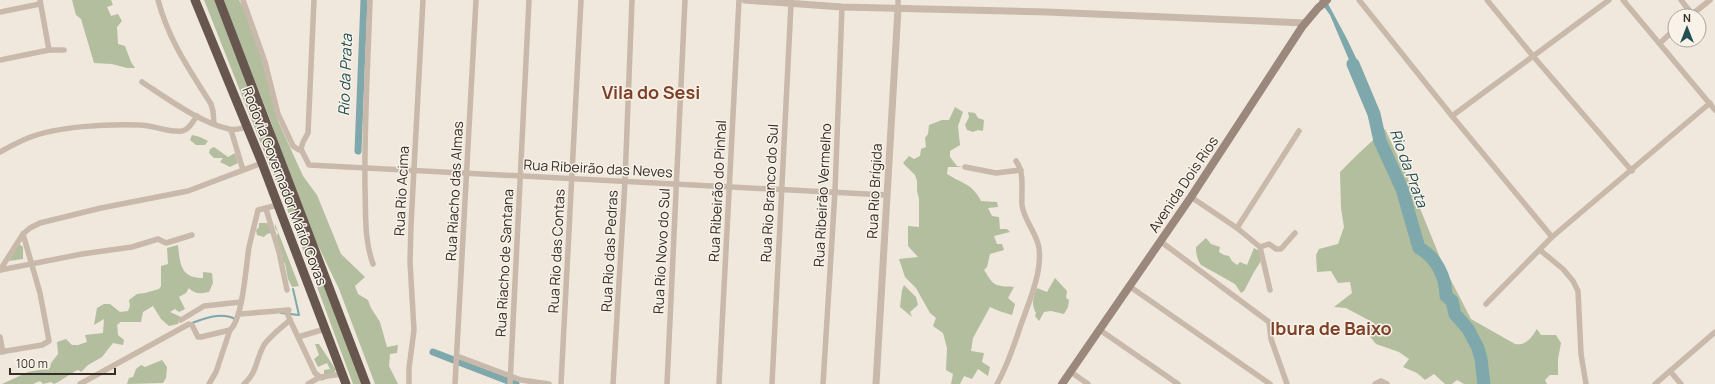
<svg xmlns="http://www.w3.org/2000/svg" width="1715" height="384" font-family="Manrope,sans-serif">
<rect width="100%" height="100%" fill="#f0e8dd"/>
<g fill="#b2be9e">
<polygon points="72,0 111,0 113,5 107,7 111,16 118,14 122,21 117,27 118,44 125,46 131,62 135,68 127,68 112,64 94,63 81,19 76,15"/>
<polygon points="204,0 215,0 362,384 353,384 306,257"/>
<polygon points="223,0 239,0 247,13 263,64 278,121 303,176 317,195 341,254 365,277 355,286 358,294 368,300 371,308 380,322 387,347 398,345 397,353 390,354 389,366 398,384 375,384 339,289 314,237 289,178 271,122"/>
<path d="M955 107 963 112 958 126 960 145 950 151V157L957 166 963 167H948L947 174C961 183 973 184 981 201L997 202 998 207 988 208 992 216 999 217 1000 229H1007L1010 232 994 236 997 244H1002L1004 250 990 254 987 267 984 270C987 274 991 283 997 285 1003 287 1008 286 1014 287L1008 298 1015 304 1012 315 999 311 990 307 973 338 971 351 984 353 982 362 990 367 988 376 978 369 972 379 964 376 960 384H951L953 374 946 370 947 348 943 333 933 326 936 318 930 313 916 288 905 277 899 259 918 257 908 246V226L919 227V199L917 191V181L915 175 903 163 909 156 914 159 920 156 921 149 926 147 925 138 928 134 929 125 942 120H949Z"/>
<polygon points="968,112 975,113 978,118 984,120 983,131 978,130 973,132 967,130 965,125 969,117"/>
<path d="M1385 129 1406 174 1443 265 1471 319 1515 344C1526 346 1531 338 1537 329L1541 335H1556L1561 343 1558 359V375H1550L1545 380 1547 384H1464L1457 380 1452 384H1445L1434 374 1425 380 1417 373 1403 367 1409 359 1399 352 1376 344 1367 333 1374 323 1346 308 1334 307 1352 293 1350 282 1338 283 1331 271 1317 272 1316 255 1319 249 1338 244 1344 227 1341 208 1340 172 1357 155Z"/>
<polygon points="192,135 200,137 208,141 205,145 196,145 190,140"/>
<polygon points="214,147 228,157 235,153 238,163 230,167 220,162 223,158 214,158 209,153 210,149"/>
<polygon points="259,223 267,223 272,233 267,234 264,237 257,235 256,230 259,227"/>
<path d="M275 224 299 286 292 287 288 279 285 263 279 261 283 256C279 249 275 241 278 232L275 228Z"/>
<path d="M1206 238 1211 244 1220 247 1219 252 1224 255 1229 256 1232 261 1237 265 1240 262 1247 265 1254 248 1259 251 1261 261 1254 272 1244 291 1241 293 1235 284 1201 265C1197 259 1196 254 1196 247Z"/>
<polygon points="19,244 23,247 23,259 9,261"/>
<path d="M178 245C180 263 180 278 203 278V272L212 273 213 283 209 292C201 294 194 294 189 288L186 293 179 297 185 309 179 312 175 309 170 312 181 317 178 324 169 326 161 319 153 306 143 312 141 322H120L118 325 117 323 118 335 124 340 123 345 113 343 102 357 88 365 81 372 78 370C69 374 63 380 54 384L51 382 43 384 40 381 33 384H2L28 372 50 368 51 363 58 354 57 342 66 339 72 345H78L87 342 85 335 103 333 104 319 94 325 97 308 104 304H110L120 312 128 311 130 306 129 300 137 294 145 293 159 289 161 286V266L168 264 167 248Z"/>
<path d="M1055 278 1067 291 1066 298 1069 300 1068 307 1064 314 1051 311 1044 312 1039 321 1035 316 1036 313C1031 304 1033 297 1037 288L1047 292Z"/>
<polygon points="904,285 916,297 918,305 910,312 912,317 900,307 902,290"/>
<polygon points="315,344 319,344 336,370 329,378 321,381 319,377 324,374 324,370 330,369 327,363 318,367 314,359 319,355"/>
<polygon points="162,360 167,367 166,378 163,383 127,384 129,378 133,377 136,369 141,365 145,367"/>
</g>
<polygon fill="#7ea8ab" points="1319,0 1326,0 1347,39 1365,77 1358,81 1330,15"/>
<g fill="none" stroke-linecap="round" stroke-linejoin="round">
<g stroke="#7ea8ab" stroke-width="2">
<polyline points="281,313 299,315 293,289"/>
<path d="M192 323C206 318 221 312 235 319"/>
</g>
<g stroke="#7ea8ab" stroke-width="7">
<polyline points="358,151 364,0"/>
<polyline points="433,352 516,384"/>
</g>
<path stroke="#7ea8ab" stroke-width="13" d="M1353 64 1374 114 1380 141 1402 189 1419 248C1436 257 1446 277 1446 296L1452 301 1455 314 1468 329 1478 348 1481 359 1484 384"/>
<g stroke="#c8b9aa" stroke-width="5.5">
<polyline points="40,0 49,50"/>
<path d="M158 0C169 41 189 69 211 104L213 111 214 124"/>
<polyline points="243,0 265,62 278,114 293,146 299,150 301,149 303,142 308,133 314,0"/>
<path d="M370 0C368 63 364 126 365 189 366 215 364 239 373 264"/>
<polyline points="1359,0 1452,116 1552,237"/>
<polyline points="1487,0 1533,56 1632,171"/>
<polyline points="1623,0 1715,110"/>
<polyline points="1681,0 1692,14"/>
<polyline points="898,9 898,0"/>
<polyline points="0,12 40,4"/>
<polyline points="1690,16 1710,0"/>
<polyline points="1660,43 1675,29"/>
<polyline points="0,60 49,50 64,50"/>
<path d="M142 82C168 99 199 122 229 129 234 131 242 128 247 127"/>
<polyline points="1452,116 1609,0"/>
<polyline points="231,130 243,170"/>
<polyline points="301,149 309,165 886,195"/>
<path d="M0 152C9 147 18 142 28 138 58 126 107 124 140 125 153 125 169 133 182 131 189 130 193 121 197 116"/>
<polyline points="965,167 996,173 1021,170"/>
<polyline points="1191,197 1237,228 1260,247"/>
<polyline points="266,209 279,252 287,290"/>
<polyline points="1237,228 1299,131"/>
<polyline points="1160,241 1269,322 1271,339 1287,384"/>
<polyline points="1260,247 1270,290"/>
<polyline points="1260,247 1269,244 1276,249 1281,249 1295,233"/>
<polyline points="1540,250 1563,269 1573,281 1578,291 1581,354 1586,384"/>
<polyline points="0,270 82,254 132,247 158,239 166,243 192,235"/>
<polyline points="0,270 23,234"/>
<polyline points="1129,286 1270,384"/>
<polyline points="1486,304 1552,237 1710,103"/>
<polyline points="239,314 289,310 287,313 290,320 315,373 320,377"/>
<polyline points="181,320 204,306 241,302"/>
<polyline points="1100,330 1178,384"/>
<polyline points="0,337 3,352"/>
<polyline points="298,337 325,329"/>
<polyline points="0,352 42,345 49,341 40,293 23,234 30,228 40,223 101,208 188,191 262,163"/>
<polyline points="457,356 521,380 549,384"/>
<polyline points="1670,371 1681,384"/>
<polyline points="1071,372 1088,384"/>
<polyline points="80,384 189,324 192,325 198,337 201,337 230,330"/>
<path d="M209 384 216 372 230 330C243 319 246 265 249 247 252 234 255 223 258 210L278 205"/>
<path d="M244 384C257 373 256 359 264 345 271 335 281 328 290 320"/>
<polyline points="308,384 320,377 342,374"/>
<polyline points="409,384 409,368 414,330 410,262 411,225 423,0"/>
<polyline points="455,384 476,0"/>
<polyline points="510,384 529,0"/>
<polyline points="561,384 581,0"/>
<polyline points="613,384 625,181 632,0"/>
<polyline points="667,384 685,0"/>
<polyline points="719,384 739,0"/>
<polyline points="772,384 791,4"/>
<polyline points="823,384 835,191 842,7"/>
<path d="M997 384C1009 363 1015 341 1023 319 1031 297 1042 271 1039 248 1037 233 1024 221 1022 205 1021 191 1025 173 1016 161"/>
<polyline points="1375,384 1381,381 1387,384"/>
<polyline points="1655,384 1715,332"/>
</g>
<g stroke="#c8b9aa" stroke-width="7">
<polyline points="745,0 842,7 1047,12 1305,23"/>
<polyline points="876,384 898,9"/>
</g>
<polyline stroke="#9b887c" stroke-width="8" points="1062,384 1191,197 1302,27 1318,8 1327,0"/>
<g stroke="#66564e" stroke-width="9">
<polyline points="195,0 262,163 346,384"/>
<polyline points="219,0 366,384"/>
</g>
</g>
<g text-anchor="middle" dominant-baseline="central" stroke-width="3" stroke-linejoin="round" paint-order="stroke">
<g font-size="14" fill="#362d29" stroke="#f8f2e9">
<text transform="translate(598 168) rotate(3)">Rua Ribeirão das Neves</text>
<text transform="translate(1183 184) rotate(-56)">Avenida Dois Rios</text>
<text transform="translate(285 186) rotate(69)">Rodovia Governador Mário Covas</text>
<text transform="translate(401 191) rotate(-87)">Rua Rio Acima</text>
<text transform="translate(454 191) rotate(-87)">Rua Riacho das Almas</text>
<text transform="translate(717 191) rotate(-87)">Rua Ribeirão do Pinhal</text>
<text transform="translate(874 191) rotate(-87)">Rua Rio Brígida</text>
<text transform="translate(769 193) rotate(-87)">Rua Rio Branco do Sul</text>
<text transform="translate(822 195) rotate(-87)">Rua Ribeirão Vermelho</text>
<text transform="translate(556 251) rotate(-87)">Rua Rio das Contas</text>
<text transform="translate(609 251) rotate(-87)">Rua Rio das Pedras</text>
<text transform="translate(661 251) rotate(-87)">Rua Rio Novo do Sul</text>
<text transform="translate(504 263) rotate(-87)">Rua Riacho de Santana</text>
</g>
<g font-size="15" font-style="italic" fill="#224f54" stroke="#f8f2e9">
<text transform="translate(345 75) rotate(-88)">Rio da Prata</text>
<text transform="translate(1409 168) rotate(70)">Rio da Prata</text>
</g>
<g font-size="18" font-weight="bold" fill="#7e4028" stroke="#f8f2e9">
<text x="651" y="92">Vila do Sesi</text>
<text x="1331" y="328">Ibura de Baixo</text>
</g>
</g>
<g transform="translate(1687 28)"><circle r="19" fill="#f8f2e9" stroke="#aaa39c"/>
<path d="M0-3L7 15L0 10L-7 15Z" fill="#224f54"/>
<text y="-6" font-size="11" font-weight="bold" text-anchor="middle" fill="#362d29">N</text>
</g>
<path d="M10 368v6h105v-6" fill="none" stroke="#362d29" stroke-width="2"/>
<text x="16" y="368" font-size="12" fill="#362d29" stroke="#f8f2e9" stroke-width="3" paint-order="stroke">100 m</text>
</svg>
